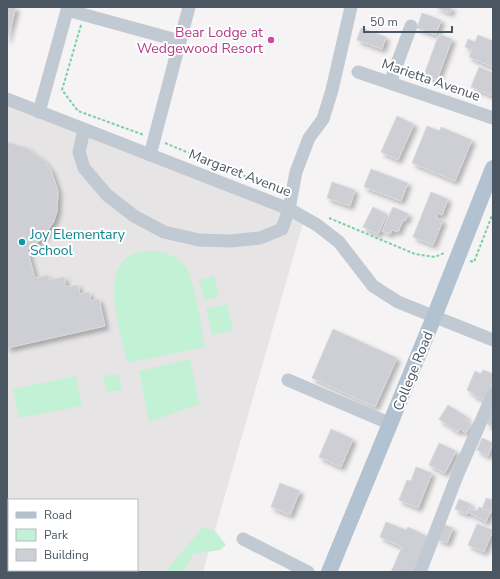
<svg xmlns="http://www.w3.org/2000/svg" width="500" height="579" font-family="'Nunito Sans',sans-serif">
<defs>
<filter id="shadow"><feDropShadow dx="3.5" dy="3.5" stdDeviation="2" flood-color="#0004"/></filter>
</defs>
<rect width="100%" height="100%" fill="#f5f3f3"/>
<polygon fill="#e6e4e5" points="7,99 305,216 203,572 15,572 14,570 137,570 137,500 9,500 9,556 7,551"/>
<g fill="#c3f1d5">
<path d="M154 251C165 252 179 257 186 267 194 278 202 330 205 347L127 363C122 333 95 264 138 252 143 251 149 251 154 251Z"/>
<polygon points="214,276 219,297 204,300 199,280"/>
<polygon points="227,304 233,330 212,335 206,309"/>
<polygon points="190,359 199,404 149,422 139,371"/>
<polygon points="119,374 122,390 106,392 103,376"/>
<polygon points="76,376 82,406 19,418 13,389"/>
<polygon points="203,527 214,530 226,545 220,550 193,554 183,572 165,572"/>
</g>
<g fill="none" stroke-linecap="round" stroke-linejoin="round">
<g stroke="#90daee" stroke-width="3.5">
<polyline points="7,551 9,556"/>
<polyline points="14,570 15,572"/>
</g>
</g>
<g fill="#cdcfd5" stroke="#d7d9de" filter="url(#shadow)">
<polygon points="7,7 16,7 7,40"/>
<polygon points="435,7 452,7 450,13"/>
<polygon points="422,13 441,20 436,35 417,28"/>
<polygon points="361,28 386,37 382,49 357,40"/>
<polygon points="439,34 452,39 437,80 424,75"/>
<polygon points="478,35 493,41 493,67 469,57 472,50 465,47 468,39 475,42"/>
<polygon points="479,67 493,73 493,96 471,87"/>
<polygon points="397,116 414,124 398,160 381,152"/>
<polygon points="427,126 440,131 441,127 472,140 455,181 412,163"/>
<polygon points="7,142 27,148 44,161 51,170 58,191 57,211 54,221 42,239 27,249 35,278 48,275 49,280 64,277 66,287 78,285 80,294 89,292 91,301 99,299 105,326 7,348"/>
<polygon points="371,169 408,183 401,201 364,187"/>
<polygon points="332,182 355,190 350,206 327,198"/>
<polygon points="431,192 448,199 442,215 438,213 436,218 443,220 433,245 413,237"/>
<polygon points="373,207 387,214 378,234 363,227"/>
<polygon points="393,207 409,214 405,221 403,220 398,232 392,230 390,234 382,231"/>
<polygon points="333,329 397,358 375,407 312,378"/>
<polygon points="483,370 493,374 493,382 485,400 473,395 473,393 467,390 475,371 481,374"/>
<polygon points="448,405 467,417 465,420 472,424 466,433 460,429 458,432 439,419"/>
<polygon points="493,409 493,427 487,424"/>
<polygon points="331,429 353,439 341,467 319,457"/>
<polygon points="482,438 493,443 488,456 477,450"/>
<polygon points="439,443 456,451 445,473 429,465"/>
<polygon points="416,467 432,473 418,508 399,500 407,480 411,481"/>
<polygon points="280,483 300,491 290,515 271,507"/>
<polygon points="486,498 493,500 491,513 482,509"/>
<polygon points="459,499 471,504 467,514 455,509"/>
<polygon points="479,507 490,512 486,522 468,512 470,508 477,511"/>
<polygon points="386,522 406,530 408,527 431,538 415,572 391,572 402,547 380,537"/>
<polygon points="443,524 453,528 447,543 437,539"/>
<polygon points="477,524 493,530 484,552 468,545"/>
</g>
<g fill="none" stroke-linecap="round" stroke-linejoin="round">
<g stroke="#7ad0a6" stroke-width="2" stroke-dasharray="3 2" stroke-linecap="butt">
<polyline points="81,25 62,90 78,111 144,135"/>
<polyline points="165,143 268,186"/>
<polyline points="329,218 415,254 435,257 444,253"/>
<polyline points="470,261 474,262 493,213"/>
</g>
<g stroke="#c1cad2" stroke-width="13">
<polyline points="67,10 180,41 189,7"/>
<polyline points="358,72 493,118"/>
<polyline points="390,83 411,26"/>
<polyline points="7,99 289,209 317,225 339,242 373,286 398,302 493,340"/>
<polyline points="39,112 68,7"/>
<polyline points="84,130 79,152 84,168 107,195 134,216 164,232 199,240 230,241 260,238 282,229 289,209 296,172 309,138 323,119 332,90 351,7"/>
<polyline points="150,155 180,41"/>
<polyline points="288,380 391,424"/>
<polyline points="243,539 308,572"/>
<polyline points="420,572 457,476 493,394"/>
</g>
<polyline stroke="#b3c2d1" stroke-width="16" points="329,572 434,317 493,168"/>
</g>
<circle fill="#d1479c" stroke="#fff" stroke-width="1.5" cx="271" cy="40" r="4"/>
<circle fill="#0f9aa8" stroke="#fff" stroke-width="1.5" cx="22" cy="242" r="4"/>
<g text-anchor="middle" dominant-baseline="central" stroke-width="4" stroke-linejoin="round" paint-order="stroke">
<g font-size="14" fill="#b23c85" stroke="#fff" text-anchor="end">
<text x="263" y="32">Bear Lodge at<tspan x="263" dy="16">Wedgewood Resort</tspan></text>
</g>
<g font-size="14" fill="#4a5661" stroke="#fff">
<text transform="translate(431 80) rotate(19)">Marietta Avenue</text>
<text transform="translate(240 173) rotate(21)">Margaret Avenue</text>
<text transform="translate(413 371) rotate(-68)">College Road</text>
</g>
<g font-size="14" fill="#0d838f" stroke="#fff" text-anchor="start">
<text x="30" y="234">Joy Elementary<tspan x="30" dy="16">School</tspan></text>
</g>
</g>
<rect width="500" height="579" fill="none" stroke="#4a5661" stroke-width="16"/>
<rect x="8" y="499" width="130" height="72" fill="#ffffff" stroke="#b7bbc0"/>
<rect x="16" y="512" width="20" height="6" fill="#b3c2d1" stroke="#b7bbc0"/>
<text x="44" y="519" font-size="12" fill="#4a5661">Road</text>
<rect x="16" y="529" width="20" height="12" fill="#c3f1d5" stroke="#b7bbc0"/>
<text x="44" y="539" font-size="12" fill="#4a5661">Park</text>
<rect x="16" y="549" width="20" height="12" fill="#cdcfd5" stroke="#b7bbc0"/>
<text x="44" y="559" font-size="12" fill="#4a5661">Building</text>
<path d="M364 26v6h88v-6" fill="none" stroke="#4a5661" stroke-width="2"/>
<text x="370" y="26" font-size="12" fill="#4a5661" stroke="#ffffff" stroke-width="3" paint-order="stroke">50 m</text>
</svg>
